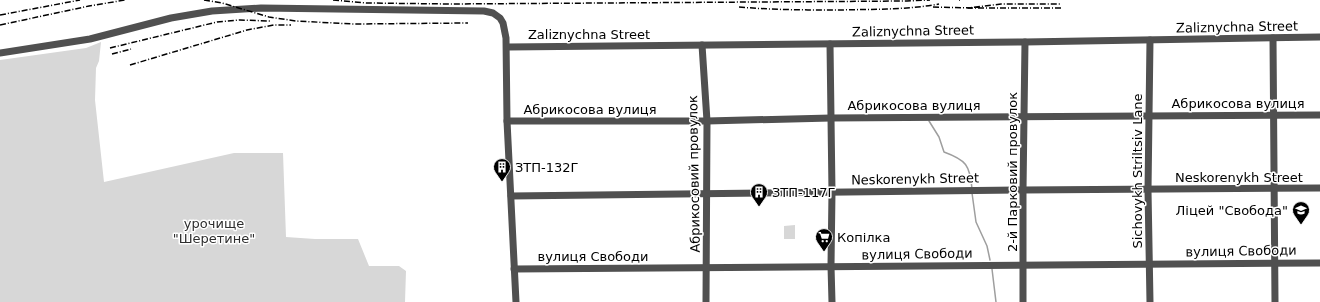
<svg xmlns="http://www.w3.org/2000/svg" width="1320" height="302" font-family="'DejaVu Sans',sans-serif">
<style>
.green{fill:#d7d7d7}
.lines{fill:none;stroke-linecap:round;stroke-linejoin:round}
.stream{stroke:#9e9e9e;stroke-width:1.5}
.minor{stroke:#505050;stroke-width:7}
.rail{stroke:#000;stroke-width:1.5;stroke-dasharray:6 2 1 2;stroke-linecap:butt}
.labels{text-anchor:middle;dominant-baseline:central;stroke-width:3;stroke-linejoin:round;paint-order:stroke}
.street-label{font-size:13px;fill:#000;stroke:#fff}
.poi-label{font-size:13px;fill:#000;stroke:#fff;text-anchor:start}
.park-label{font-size:13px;fill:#2e2e2e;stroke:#fff}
</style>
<rect width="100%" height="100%" fill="#fff"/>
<g class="green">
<polygon points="101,42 99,61 96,68 95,100 104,182 234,153 283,153 286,237 315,239 358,239 369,266 399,266 406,271 405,302 0,302 0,60 86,48"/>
<polygon points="795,225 795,239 784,239 784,226"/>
</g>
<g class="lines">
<g class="stream">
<path d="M929,121L939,137L944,152C966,160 970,165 972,189"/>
<polyline points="972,193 976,222 987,246 990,260"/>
<polyline points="992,269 996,302"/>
</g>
<g class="minor">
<polyline points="1273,38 1275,302"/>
<polyline points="830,44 832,192 831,266 832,302"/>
<polyline points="702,45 707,121 706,302"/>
<polyline points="507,47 1025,42 1320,37"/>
<polyline points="0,53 90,39 171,18 212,11 261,8 484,11 493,13 500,18 503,23 506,38 507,121 516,302"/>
<polyline points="507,121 707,121 831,118 1320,115"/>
<polyline points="511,196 1023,190 1320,188"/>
<polyline points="514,269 1320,263"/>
<polyline points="1023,302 1023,190 1025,42"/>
<polyline points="1150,302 1148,190 1150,40"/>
</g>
<g class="rail">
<polyline points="204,0 222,3 269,17 296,21 353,24 468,23"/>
<polyline points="333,0 367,3 451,4 907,1 930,0"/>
<polyline points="959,0 960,0"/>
<path d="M739,7C773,10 807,10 841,10C874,9 906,10 939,4"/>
<polyline points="933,7 973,8"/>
<polyline points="1061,8 968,8 1001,4 1061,4"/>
<polyline points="0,15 80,0"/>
<polyline points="0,25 89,6 125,0"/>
<polyline points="110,48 217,22 240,20 270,21"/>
<polyline points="112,54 131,49"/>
<polyline points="130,65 247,30 274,25 291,25"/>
</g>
</g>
<defs>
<g id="building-pin" transform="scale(0.9)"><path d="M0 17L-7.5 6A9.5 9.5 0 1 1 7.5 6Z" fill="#000" stroke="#fff"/><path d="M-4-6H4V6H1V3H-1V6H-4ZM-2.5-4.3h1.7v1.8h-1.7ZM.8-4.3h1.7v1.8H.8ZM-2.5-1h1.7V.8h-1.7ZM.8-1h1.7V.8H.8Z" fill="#fff"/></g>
<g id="school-pin" transform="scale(0.9)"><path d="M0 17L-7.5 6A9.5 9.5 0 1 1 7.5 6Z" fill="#000" stroke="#fff"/><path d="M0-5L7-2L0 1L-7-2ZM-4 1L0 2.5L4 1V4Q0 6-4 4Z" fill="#fff"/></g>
<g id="supermarket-pin" transform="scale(0.9)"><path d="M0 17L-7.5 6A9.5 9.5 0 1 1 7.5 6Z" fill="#000" stroke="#fff"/><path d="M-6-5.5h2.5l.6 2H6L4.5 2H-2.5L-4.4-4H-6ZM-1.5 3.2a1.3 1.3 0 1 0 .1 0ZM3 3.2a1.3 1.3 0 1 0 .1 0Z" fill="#fff"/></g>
</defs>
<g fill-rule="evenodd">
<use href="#building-pin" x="502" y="167"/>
<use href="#building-pin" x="759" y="192"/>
<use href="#school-pin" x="1301" y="210"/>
<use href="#supermarket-pin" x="824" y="237"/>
</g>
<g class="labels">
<g class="street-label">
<text transform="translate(1237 27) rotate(-1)">Zaliznychna Street</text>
<text transform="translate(913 31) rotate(-1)">Zaliznychna Street</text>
<text x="589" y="34">Zaliznychna Street</text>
<text x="1238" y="103">Абрикосова вулиця</text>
<text x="914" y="105">Абрикосова вулиця</text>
<text x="590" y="109">Абрикосова вулиця</text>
<text transform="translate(1137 171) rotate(-90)">Sichovykh Striltsiv Lane</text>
<text transform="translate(1012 172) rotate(-90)">2-й Парковий провулок</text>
<text transform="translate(694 174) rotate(-91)">Абрикосовий провулок</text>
<text x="1239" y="177">Neskorenykh Street</text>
<text transform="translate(915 179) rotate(-1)">Neskorenykh Street</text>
<text transform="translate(1241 251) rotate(-1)">вулиця Свободи</text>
<text transform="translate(917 254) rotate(-1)">вулиця Свободи</text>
<text x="593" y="256">вулиця Свободи</text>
</g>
<g class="poi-label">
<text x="515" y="167">ЗТП-132Г</text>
<text x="772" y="192">ЗТП-117Г</text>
<text x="1288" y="210" text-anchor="end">Ліцей "Свобода"</text>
<text x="837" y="237">Копілка</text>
</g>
<g class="park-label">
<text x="214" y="223">урочище<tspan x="214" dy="15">"Шеретине"</tspan></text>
</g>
</g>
</svg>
